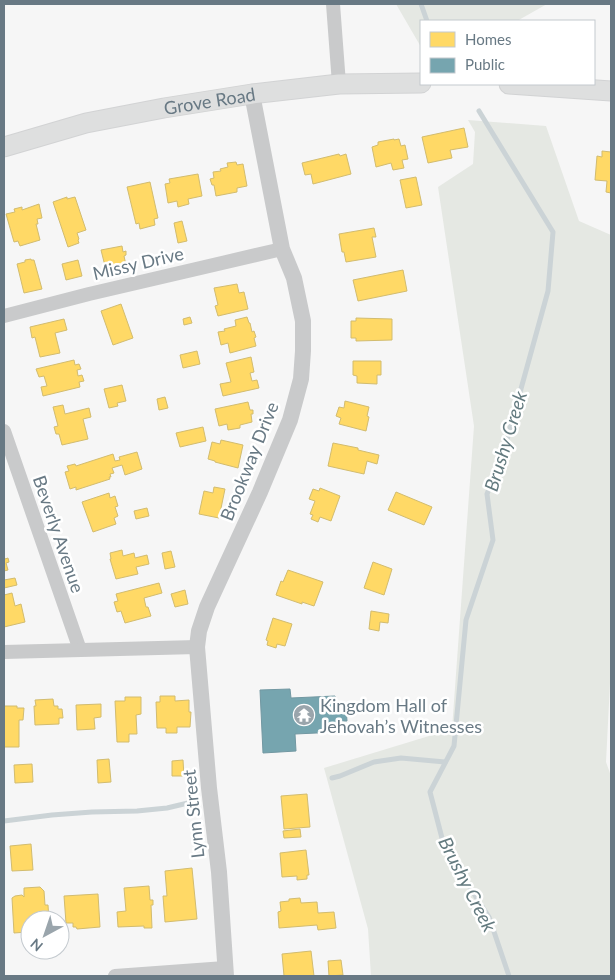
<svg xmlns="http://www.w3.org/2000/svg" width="615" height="980" font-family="Lato,sans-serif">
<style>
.green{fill:#e5e8e3}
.homes{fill:#ffd966;stroke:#d2bc6f}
.public{fill:#76a5af;stroke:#7298a2}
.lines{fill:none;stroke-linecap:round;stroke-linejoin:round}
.stream{stroke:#cbd3d6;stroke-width:5}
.secondary-casing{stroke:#d2d3d4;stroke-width:21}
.minor{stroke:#c9cacb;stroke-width:14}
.tertiary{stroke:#c9cacb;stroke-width:16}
.secondary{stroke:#dedfdf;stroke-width:19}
.labels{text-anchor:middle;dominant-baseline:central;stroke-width:5;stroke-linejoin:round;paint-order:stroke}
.street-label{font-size:18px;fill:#687984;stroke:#fff}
.poi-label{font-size:18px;fill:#687984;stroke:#fff;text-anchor:start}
.water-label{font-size:19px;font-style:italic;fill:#637a7f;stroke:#fff}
</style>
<rect width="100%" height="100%" fill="#f6f6f6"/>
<g class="green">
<polygon points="396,4 547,4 517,21 421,21 421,47"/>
<polygon points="468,120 546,126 579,221 611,235 611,664 606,762 611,776 611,976 371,976 368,929 324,768 452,729 474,426 438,187 473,164 475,132"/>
</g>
<g class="homes">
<polygon points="464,128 468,147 450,150 452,158 428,163 422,137"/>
<polygon points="394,139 394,140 399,139 401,146 405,145 408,159 402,160 404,168 393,170 391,163 376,167 372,147 378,145 378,142"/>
<polygon points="602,151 611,152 611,193 606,192 607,181 595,180 597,156 602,157"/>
<polygon points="339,154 340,156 346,154 351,174 313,184 311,174 305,175 302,163"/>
<polygon points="236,162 237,165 243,164 247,186 237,188 237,192 216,196 214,185 212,185 210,179 214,178 213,172 221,171 220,169 228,167 227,163"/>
<polygon points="198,174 202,196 188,199 189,204 178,207 177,201 168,203 165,184 170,183 169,179"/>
<polygon points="416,177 422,205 406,208 400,180"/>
<polygon points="150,182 158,218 154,219 155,225 140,229 139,223 136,224 127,187"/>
<polygon points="67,197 67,199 75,197 86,230 77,233 79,239 78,240 79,243 68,247 53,202"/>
<polygon points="39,204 42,218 37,219 38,224 36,224 40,240 20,246 18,241 14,242 6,214 15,212 14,209 22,207 22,210"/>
<polygon points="182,221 187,241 178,243 174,223"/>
<polygon points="374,228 376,237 372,237 376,257 346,262 344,252 342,252 339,234"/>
<polygon points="122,246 123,252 126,251 126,255 124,256 126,265 118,267 118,270 114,270 114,268 106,270 101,250"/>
<polygon points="31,259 31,260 34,260 42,289 24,293 17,264 25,262 25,260"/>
<polygon points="78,260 82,276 66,280 62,264"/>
<polygon points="403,270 407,291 358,301 353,280"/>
<polygon points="237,284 239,293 244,292 248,309 218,316 215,306 218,305 214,288"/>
<polygon points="121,304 133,338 113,345 101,311"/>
<polygon points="190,317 192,323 184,325 183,319"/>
<polygon points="247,317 249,323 250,323 252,332 254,331 256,337 254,338 256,346 230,353 228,343 221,345 218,332 225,331 224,329 236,326 235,320"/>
<polygon points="356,318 392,319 392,340 356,341 356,338 351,338 351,321 356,321"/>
<polygon points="64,319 67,330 55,333 60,353 40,357 35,337 32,338 30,327"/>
<polygon points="197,351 200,364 183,368 180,355"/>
<polygon points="251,357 254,372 250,373 252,381 257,380 259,388 223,396 220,384 231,382 226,363"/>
<polygon points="74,360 75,365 79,364 81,369 77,370 78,376 82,375 84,381 79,382 80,387 43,396 41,387 47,386 44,376 39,377 36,369"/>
<polygon points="353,361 381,361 381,375 377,375 377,384 357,383 357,376 353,375"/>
<polygon points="122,385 126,401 117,403 118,406 109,408 104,389"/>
<polygon points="165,397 168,408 159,410 157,399"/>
<polygon points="345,401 369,407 367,416 369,417 366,431 339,424 341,418 336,416 339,407 344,408"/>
<polygon points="248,402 250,410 253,410 253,414 251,414 252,422 240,425 240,428 228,430 227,424 219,426 215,409"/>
<polygon points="63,405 65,414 89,408 91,417 83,419 88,439 62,445 59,434 56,434 54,427 58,426 53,407"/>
<polygon points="203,427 206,441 180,447 176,433"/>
<polygon points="221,440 243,445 238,468 215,462 215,461 208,459 212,442 220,444"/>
<polygon points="333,443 358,448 358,450 379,455 377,464 367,461 364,474 328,466"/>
<polygon points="137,452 142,469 125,475 122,465 112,468 114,473 110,474 111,477 109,477 110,479 76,490 76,487 70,489 65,472 69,471 67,466 75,464 76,466 113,454 115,461 120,460 119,457"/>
<polygon points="214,487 225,489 219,518 199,514 204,491 213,493"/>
<polygon points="320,488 340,496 331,521 320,517 318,522 311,519 313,515 310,514 315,501 309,499 313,489 319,491"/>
<polygon points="396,492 432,507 424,525 388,510"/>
<polygon points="109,493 110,498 115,496 118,506 115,507 118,516 114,518 116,524 93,532 82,502"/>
<polygon points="147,508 149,516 136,519 134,511"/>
<polygon points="122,550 123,556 134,553 135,558 147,555 149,564 136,567 138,574 116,579 110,559 111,559 110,553"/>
<polygon points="171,551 175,567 165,569 162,553"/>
<polygon points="4,556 5,559 8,558 9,562 6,563 8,570 4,571"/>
<polygon points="373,562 392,569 384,595 364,588"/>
<polygon points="288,570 323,582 314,606 302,602 302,604 276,595 281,581 283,582"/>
<polygon points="15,578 17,585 4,588 4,580"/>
<polygon points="159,583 162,593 144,598 146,607 148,607 151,616 125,623 121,611 117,612 114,602 118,601 116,594"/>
<polygon points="185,590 188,604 175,607 171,594"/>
<polygon points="12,593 15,606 21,604 25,622 4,627 4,595"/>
<polygon points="371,611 389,614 388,623 380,622 379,631 369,629"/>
<polygon points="273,618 292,624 285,646 277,644 276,648 267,645 268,641 266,640"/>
<polygon points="160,696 175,696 175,701 189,700 189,712 191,712 190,727 177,727 177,733 166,733 166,728 157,728 156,702 160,702"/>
<polygon points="125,697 141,697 141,714 136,715 137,734 129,734 129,742 117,742 115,701 125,701"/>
<polygon points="53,699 54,706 58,706 58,709 62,709 63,718 59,718 59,724 35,725 34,706 36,706 35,700"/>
<polygon points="101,704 101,717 94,718 95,729 77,730 76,705"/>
<polygon points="4,706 17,706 17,708 24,708 23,720 19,720 19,747 4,747"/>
<polygon points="109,759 111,782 98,783 97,760"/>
<polygon points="183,760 184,776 172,776 172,761"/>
<polygon points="32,764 33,782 15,783 14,765"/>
<polygon points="307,794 310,827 284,829 281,796"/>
<polygon points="300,829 301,837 284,838 283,831"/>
<polygon points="31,844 33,870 12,871 10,846"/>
<polygon points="306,850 309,875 307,875 307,879 297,880 297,876 282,877 280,853"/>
<polygon points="192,868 197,919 165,922 163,896 167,896 165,871"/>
<polygon points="149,886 150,900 153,900 153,905 151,905 152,928 144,928 144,926 118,927 117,912 126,911 124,888"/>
<polygon points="40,887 44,891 45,905 48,905 49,920 30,920 30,934 27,932 14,933 12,898 15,896 22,895 24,897 24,888"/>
<polygon points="98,894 100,927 77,929 76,927 73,927 73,923 66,923 64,896"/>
<polygon points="300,898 301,903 317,902 318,913 334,912 336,928 318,930 317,925 279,928 278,912 281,911 280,902 289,901 289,899"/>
<polygon points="311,951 314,976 284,976 282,954"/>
<polygon points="341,960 343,975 329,976 328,961"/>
</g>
<polygon class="public" points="290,689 291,698 335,696 335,708 346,708 347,721 337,721 338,732 295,734 296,751 263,753 260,690"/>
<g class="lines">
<g class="stream">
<polyline points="421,4 427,21"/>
<polyline points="479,111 553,232 548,291 503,454 487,494 493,540 466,620 454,746 430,792 443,842 465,880 489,917 509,976"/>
<polyline points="332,778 340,776 374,762 401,758 445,762"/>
<polyline points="4,821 52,815 92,812 137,811 167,808 188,803"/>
</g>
<g class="secondary-casing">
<g id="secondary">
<polyline points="509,84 611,91"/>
<path id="s1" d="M4,147L86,123L164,108L252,94L339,84L421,83"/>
</g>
</g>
<g class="minor">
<polyline points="333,4 339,84"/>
<polyline points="4,316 89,294 282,249"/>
<polyline points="4,431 80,650"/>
<polyline points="4,652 197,647"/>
<polyline points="115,976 225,968"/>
</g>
<polyline class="tertiary" points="226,976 219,872 209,788 197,647 199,631 207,607 260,492 290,420 301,379 303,351 303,321 294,278 282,249 252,94"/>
<use href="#secondary" class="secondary"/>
</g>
<defs>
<g id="temple-disc" transform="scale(1.125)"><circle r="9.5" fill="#9aa5ac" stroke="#fff"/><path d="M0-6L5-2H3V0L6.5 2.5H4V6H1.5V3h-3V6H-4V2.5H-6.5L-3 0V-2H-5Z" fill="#fff"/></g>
</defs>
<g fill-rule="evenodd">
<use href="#temple-disc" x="304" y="715"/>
</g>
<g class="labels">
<g class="street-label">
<text stroke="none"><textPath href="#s1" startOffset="211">Grove Road</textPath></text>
<text transform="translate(138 263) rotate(-13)">Missy Drive</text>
<text transform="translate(249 461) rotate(-68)">Brookway Drive</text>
<text transform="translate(59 534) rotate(71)">Beverly Avenue</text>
<text transform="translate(193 814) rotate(-96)">Lynn Street</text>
</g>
<g class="poi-label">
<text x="320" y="705">Kingdom Hall of<tspan x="320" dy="21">Jehovah’s Witnesses</tspan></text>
</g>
<g class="water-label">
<text transform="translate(505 441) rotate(-73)">Brushy Creek</text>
<text transform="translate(468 884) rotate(63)">Brushy Creek</text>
</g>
</g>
<rect width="615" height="980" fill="none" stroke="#687984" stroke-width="10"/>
<rect x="420" y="20" width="175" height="65" fill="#ffffff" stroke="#c3c9ce"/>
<rect x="430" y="32" width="25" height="15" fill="#ffd966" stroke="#c3c9ce"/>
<text x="465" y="45" font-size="15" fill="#687984">Homes</text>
<rect x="430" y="58" width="25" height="15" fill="#76a5af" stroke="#c3c9ce"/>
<text x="465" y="70" font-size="15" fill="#687984">Public</text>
<g transform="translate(45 935) rotate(220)"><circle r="24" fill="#ffffff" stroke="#c3c9ce"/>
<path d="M0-4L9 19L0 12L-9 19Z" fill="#9aa5ac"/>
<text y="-8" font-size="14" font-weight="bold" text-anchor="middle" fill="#687984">N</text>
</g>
</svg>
